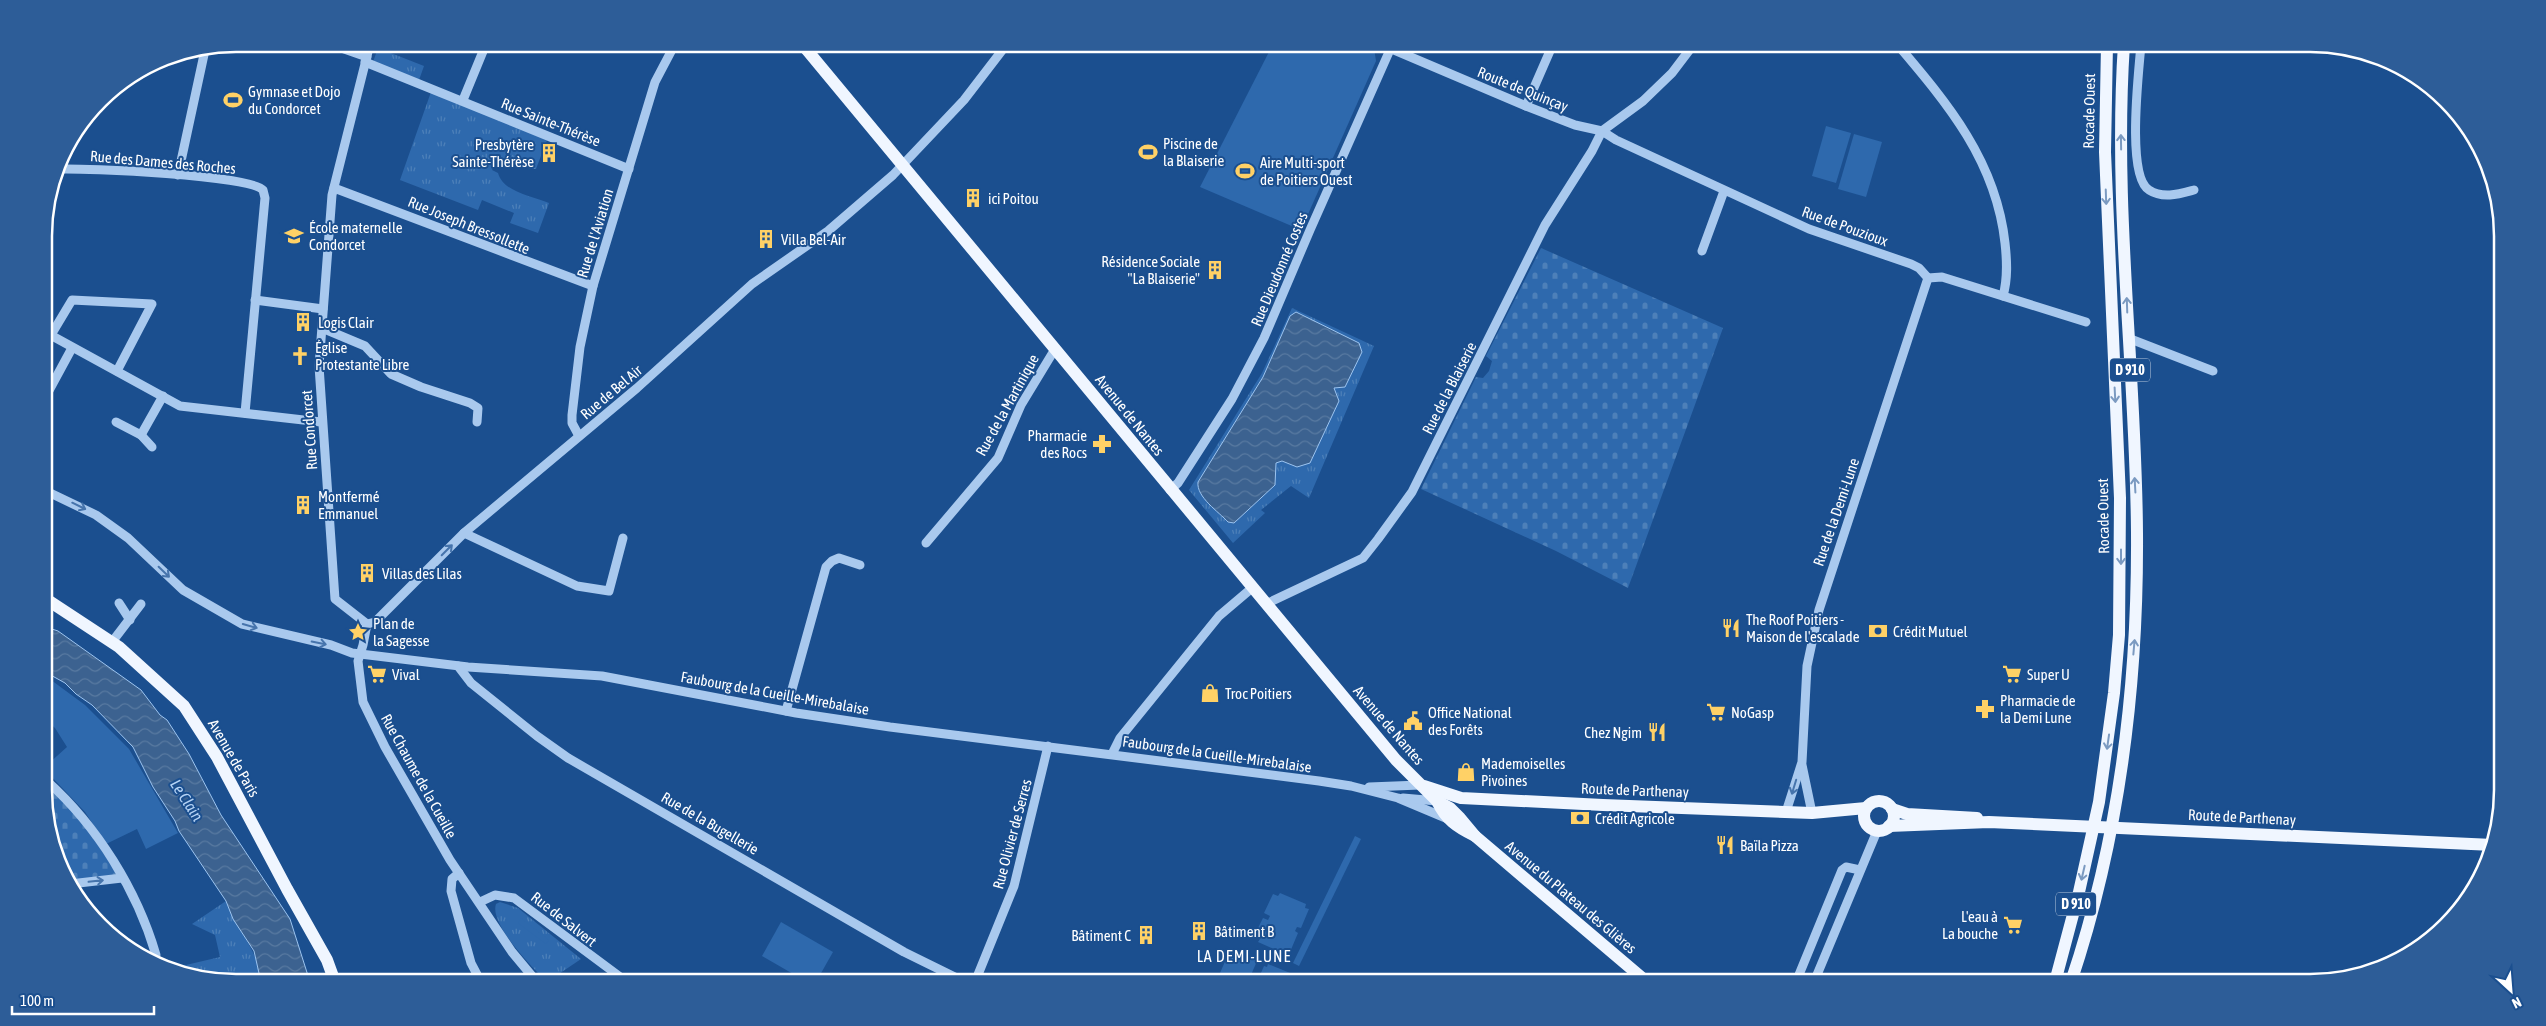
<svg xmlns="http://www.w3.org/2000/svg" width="2546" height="1026" font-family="'Asap Condensed',sans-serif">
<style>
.grass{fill:url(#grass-tufts)}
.cemetery{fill:url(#cemetery-stones)}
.green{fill:#2e69ad}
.water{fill:url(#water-waves);stroke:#9cc4f0}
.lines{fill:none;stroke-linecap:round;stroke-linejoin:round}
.minor{stroke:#a9c9ee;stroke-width:9}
.major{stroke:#f0f6ff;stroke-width:12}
.oneway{stroke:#7b9ac1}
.oneway2{stroke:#4674ac}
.labels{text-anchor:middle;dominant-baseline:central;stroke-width:4;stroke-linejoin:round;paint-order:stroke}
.shield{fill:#1b4f8f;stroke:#bbcadd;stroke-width:1}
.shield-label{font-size:14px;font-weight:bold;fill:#fff}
.street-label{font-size:15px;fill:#fff;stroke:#1b4f8f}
.poi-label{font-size:15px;fill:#fff;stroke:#1b4f8f;text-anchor:start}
.water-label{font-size:16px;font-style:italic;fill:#b5d3f5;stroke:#1b4f8f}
.neighbourhood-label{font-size:16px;letter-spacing:1px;fill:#fff;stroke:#1b4f8f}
.rim{fill:none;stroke:#fff;stroke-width:2.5}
</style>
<defs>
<pattern id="grass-tufts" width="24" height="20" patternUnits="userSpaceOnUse" patternTransform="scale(1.25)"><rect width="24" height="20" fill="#2e69ad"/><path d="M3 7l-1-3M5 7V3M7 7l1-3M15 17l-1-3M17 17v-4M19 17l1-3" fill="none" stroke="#4d80b9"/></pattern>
<pattern id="cemetery-stones" width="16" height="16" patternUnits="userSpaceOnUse" patternTransform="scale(1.25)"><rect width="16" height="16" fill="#2e69ad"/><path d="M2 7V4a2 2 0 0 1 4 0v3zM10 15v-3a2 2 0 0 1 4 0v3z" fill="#4d80b9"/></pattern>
<pattern id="water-waves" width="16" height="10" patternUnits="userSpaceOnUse" patternTransform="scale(1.25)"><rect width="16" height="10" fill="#3c6290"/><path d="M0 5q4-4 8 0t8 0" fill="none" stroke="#597aa1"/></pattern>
</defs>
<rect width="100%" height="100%" fill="#1b4f8f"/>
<g class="grass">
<polygon points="378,48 424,66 419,80 373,62"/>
<path d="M431,92L547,140L536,169C523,170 519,156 501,166L495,164L492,170L498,173C503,192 532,196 549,203L538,233L510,223L514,213L482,200L478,210L400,180Z"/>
<polygon points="1292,308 1374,346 1309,498 1291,486 1261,510 1265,513 1233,543 1189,490 1262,373"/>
<path d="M226,901C236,929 260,952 261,982H237L169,969L220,957L215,935L192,924Z"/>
<path d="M500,902L518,908L581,959L547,982C533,968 489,924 496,904Z"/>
</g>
<g class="cemetery">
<polygon points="1541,248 1723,328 1628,588 1556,551 1421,489 1476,377 1483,378 1489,371 1492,361 1486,356"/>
<polygon points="47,785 85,825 116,873 115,877 68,881 64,874 47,827"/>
</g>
<g class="green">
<polygon points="1273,44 1364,44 1374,48 1376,61 1301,230 1200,187"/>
<polygon points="1826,126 1851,133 1836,183 1812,176"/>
<polygon points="1854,134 1882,142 1866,197 1838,189"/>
<polygon points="47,677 85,705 129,749 178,833 146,849 137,829 106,844 85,812 47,772 47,765 67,747 55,728 47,721"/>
<polygon points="1355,836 1361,839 1299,966 1293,963"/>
<polygon points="1280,893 1306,904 1305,908 1309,909 1301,928 1297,927 1295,931 1298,933 1290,952 1287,950 1285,954 1258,942 1260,939 1254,936 1263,918 1268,920 1270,916 1264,913 1273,894 1278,896"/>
<polygon points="521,918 549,940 546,944 518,923"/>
<polygon points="781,922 833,952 816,982 807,982 762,956"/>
<polygon points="1231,948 1257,961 1248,982 1216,982"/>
<polygon points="1268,964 1295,975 1293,979 1297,982 1257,982 1264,966 1267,967"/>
</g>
<g class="water">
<path d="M1296,312L1359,343L1362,352L1345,387L1334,388L1339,401L1310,463L1297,467L1282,461L1276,463L1275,485L1234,523L1228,522C1219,512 1196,497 1198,482L1263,377L1290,316Z"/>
<polygon points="46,627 58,631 141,690 160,715 167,720 189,754 221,815 290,919 310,982 261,982 254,951 233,919 226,901 179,831 175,821 153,787 133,747 92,705 76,694 65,683 47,673"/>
</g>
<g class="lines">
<g class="minor">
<polyline points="330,44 367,57"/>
<polyline points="1380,44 1526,106 1575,125 1602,131 1616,140 1809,229 1911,264 1919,268 1928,278 1942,277 2086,322"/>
<path d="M1897,44C1948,104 1996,161 2005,243C2007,261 2008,278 2003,296"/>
<path d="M2141,44C2139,71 2126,176 2149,190C2163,199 2179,194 2194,190"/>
<polyline points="365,62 629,169"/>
<polyline points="463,100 486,44"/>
<polyline points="1526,106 1553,44"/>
<path d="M59,169C85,168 251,175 263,190L265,198L245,413"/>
<polyline points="178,175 205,50"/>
<polyline points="334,188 593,286"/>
<polyline points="1702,251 1724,191"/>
<polyline points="255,300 323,309"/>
<polyline points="322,328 365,346 391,374 421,387 470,403 478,408 477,422"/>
<polyline points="45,332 180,406 321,422"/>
<polyline points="51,335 72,300 152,304 117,371"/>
<polyline points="2128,338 2213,371"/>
<polyline points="46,396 72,348"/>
<polyline points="116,422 141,435 152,447"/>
<polyline points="141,435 163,396"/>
<polyline points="579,436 572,423 572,415 580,347 593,286 655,82 675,44"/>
<polyline points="1170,490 1178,483 1232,399 1264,338 1310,230 1389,52 1387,44"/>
<polyline points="46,491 96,515 128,538 183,590 242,624 331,645 352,653 468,667 602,676 796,713 890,727 1319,781 1351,786 1398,798 1448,819"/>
<polyline points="464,533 577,586 609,591 623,538"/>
<polyline points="926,543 998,458 1021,405 1055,349"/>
<polyline points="119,603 130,620"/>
<polyline points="1266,604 1363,558 1378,539 1412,492 1545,225 1592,151 1602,131 1643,101 1672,73 1694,44"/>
<polyline points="367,624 335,599 319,366 332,195 370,44"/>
<polyline points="112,642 141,604"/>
<polyline points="458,666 471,683 537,736 568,758 904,952 965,982"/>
<polyline points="786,711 826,567 832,561 839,558 860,565"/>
<polyline points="1112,754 1120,738 1219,616 1252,588"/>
<polyline points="1802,765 1812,813"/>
<path d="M47,781C97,826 137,890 156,955"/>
<polyline points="1369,787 1420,785"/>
<polyline points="1403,798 1437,801"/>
<polyline points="1786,812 1802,762 1807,666 1819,610 1928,278"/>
<polyline points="459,873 452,879 451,891 471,963 481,982"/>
<polyline points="70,884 122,878"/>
<polyline points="480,902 495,895 514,898 627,982"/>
<polyline points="537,982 512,952 450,860 385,747 363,702 358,661 363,645 367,624 375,622 464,533 637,388 752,284 828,231 893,175 964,100 1007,44"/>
<polyline points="975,982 1014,886 1048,746"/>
<polyline points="1796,982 1842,870 1846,867 1860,870"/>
<polyline points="1814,982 1877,831"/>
</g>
<g class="major">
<polyline points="802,44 1396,760 1437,801 1450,808 1460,818 1475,836"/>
<polyline points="46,599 119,647 184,706 217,757 287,889 327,960 335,982"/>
<polyline points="1424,786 1461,798 1603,805 1812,813 1866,808"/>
<circle cx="1879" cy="816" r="15"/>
<path d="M1437,801C1446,820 1457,827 1475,836L1647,982"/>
<polyline points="1892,809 1907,814 1977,818"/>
<polyline points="1889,826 1989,822 2493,845"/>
<polyline points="2055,982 2079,892 2099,802 2114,693 2119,635 2120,498 2105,152 2107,44"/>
<path d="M2071,982C2119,839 2138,683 2137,533C2136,370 2113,207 2124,44"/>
</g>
</g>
<defs><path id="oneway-shaft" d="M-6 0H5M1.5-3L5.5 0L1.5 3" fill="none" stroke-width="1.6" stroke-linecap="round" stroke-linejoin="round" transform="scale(1.25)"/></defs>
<g class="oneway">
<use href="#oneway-shaft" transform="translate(2121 142) rotate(-91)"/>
<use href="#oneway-shaft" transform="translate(2106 197) rotate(88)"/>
<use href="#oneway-shaft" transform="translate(2127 305) rotate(-92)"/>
<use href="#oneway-shaft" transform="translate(2115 395) rotate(87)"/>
<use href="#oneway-shaft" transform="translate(2135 485) rotate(-93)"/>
<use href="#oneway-shaft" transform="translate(2121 557) rotate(90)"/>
<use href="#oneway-shaft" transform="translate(2134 647) rotate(-85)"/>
<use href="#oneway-shaft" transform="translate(2108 742) rotate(98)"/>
<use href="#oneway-shaft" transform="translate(2083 873) rotate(103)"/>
</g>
<g class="oneway2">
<use href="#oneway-shaft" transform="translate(79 506) rotate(26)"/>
<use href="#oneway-shaft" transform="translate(447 550) rotate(-45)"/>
<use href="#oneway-shaft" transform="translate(164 572) rotate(44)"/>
<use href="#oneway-shaft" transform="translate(250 626) rotate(16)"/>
<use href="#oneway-shaft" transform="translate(319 643) rotate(11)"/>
<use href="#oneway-shaft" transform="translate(1794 787) rotate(107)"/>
<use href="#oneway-shaft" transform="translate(96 881) rotate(-6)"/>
</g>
<defs>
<g id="stadium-bare" transform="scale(1.5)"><path d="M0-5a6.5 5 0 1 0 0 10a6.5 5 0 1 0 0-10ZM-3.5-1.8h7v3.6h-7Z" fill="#ffd166" stroke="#1b4f8f" stroke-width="2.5" paint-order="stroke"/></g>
<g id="building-bare" transform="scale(1.5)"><path d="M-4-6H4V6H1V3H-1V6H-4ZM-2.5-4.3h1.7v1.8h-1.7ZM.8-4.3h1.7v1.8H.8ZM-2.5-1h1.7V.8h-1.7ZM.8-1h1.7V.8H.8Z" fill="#ffd166" stroke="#1b4f8f" stroke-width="2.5" paint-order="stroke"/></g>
<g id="school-bare" transform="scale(1.5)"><path d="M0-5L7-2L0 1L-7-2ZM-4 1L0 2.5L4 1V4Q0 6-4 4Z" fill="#ffd166" stroke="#1b4f8f" stroke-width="2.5" paint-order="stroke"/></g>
<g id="church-bare" transform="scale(1.5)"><path d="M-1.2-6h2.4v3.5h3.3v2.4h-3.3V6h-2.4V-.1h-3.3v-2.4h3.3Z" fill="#ffd166" stroke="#1b4f8f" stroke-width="2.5" paint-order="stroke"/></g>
<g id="pharmacy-bare" transform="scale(1.5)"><path d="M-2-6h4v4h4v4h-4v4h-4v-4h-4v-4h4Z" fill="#ffd166" stroke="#1b4f8f" stroke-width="2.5" paint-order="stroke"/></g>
<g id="restaurant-bare" transform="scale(1.5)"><path d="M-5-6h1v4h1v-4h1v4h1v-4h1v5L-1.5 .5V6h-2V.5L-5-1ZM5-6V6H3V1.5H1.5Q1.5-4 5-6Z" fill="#ffd166" stroke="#1b4f8f" stroke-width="2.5" paint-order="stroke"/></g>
<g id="bank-bare" transform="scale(1.5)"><path d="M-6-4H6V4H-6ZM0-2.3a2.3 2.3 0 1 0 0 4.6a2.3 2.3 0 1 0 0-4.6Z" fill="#ffd166" stroke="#1b4f8f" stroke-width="2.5" paint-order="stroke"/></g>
<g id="sight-bare" transform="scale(1.5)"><path d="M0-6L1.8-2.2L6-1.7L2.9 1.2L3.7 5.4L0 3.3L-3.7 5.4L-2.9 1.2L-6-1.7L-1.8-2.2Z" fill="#ffd166" stroke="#1b4f8f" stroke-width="2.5" paint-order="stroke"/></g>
<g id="supermarket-bare" transform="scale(1.5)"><path d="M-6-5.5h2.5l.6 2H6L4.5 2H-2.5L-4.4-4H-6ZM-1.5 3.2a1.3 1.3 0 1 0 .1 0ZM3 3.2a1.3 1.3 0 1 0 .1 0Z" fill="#ffd166" stroke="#1b4f8f" stroke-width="2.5" paint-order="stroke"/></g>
<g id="shop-bare" transform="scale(1.5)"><path d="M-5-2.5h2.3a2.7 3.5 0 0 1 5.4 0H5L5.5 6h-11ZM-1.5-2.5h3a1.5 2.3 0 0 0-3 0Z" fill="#ffd166" stroke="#1b4f8f" stroke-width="2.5" paint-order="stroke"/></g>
<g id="civic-bare" transform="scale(1.5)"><path d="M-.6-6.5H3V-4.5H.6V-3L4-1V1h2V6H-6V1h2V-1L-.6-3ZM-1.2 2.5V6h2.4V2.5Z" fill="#ffd166" stroke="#1b4f8f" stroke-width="2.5" paint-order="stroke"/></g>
</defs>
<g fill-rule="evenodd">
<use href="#stadium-bare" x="233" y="100"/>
<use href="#stadium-bare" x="1148" y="152"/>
<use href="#building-bare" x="549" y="153"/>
<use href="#stadium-bare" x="1245" y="171"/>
<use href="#building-bare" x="973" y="198"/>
<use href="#school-bare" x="294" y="236"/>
<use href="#building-bare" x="766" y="239"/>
<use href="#building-bare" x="1215" y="270"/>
<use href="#building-bare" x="303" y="322"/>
<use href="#church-bare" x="300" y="356"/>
<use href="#pharmacy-bare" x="1102" y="444"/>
<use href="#building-bare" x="303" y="505"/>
<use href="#building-bare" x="367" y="573"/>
<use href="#restaurant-bare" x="1731" y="628"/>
<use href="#bank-bare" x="1878" y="631"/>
<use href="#sight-bare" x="358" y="632"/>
<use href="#supermarket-bare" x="377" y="674"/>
<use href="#supermarket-bare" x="2012" y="674"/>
<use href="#shop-bare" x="1210" y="693"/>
<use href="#pharmacy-bare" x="1985" y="709"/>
<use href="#supermarket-bare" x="1716" y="712"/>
<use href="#civic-bare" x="1413" y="721"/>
<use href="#restaurant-bare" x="1657" y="732"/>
<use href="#shop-bare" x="1466" y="772"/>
<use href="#bank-bare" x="1580" y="818"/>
<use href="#restaurant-bare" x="1725" y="845"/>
<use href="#supermarket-bare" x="2013" y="925"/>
<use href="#building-bare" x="1199" y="931"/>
<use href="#building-bare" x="1146" y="935"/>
</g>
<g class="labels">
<g class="shield">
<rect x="2110" y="358.5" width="40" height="23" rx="4"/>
<rect x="2056" y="892.5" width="40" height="23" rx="4"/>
</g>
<g class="shield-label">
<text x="2130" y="370">D 910</text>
<text x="2076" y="904">D 910</text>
</g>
<g class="street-label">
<text transform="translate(1523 89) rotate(22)">Route de Quinçay</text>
<text transform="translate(2089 111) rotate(-89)">Rocade Ouest</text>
<text transform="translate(551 122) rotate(22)">Rue Sainte-Thérèse</text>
<text transform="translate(163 162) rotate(5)">Rue des Dames des Roches</text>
<text transform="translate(469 225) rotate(22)">Rue Joseph Bressollette</text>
<text transform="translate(1845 226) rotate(20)">Rue de Pouzioux</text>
<text transform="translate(595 233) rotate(-73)">Rue de l'Aviation</text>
<text transform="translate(1279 269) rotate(-67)">Rue Dieudonné Costes</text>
<text transform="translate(1449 388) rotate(-63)">Rue de la Blaiserie</text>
<text transform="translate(611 392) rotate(-40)">Rue de Bel Air</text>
<text transform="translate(1007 405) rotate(-61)">Rue de la Martinique</text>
<text transform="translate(1130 415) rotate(51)">Avenue de Nantes</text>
<text transform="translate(309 430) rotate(-94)">Rue Condorcet</text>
<text transform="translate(1836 512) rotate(-71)">Rue de la Demi-Lune</text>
<text transform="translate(2103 516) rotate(-91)">Rocade Ouest</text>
<text transform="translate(775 693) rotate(10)">Faubourg de la Cueille-Mirebalaise</text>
<text transform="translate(1389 725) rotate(49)">Avenue de Nantes</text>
<text transform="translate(1217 754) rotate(8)">Faubourg de la Cueille-Mirebalaise</text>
<text transform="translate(234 758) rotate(60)">Avenue de Paris</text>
<text transform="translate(419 776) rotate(61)">Rue Chaume de la Cueille</text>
<text transform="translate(1635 790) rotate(2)">Route de Parthenay</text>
<text transform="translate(2242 817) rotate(3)">Route de Parthenay</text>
<text transform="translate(710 823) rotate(30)">Rue de la Bugellerie</text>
<text transform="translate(1012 834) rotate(-75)">Rue Olivier de Serres</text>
<text transform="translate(1571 897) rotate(40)">Avenue du Plateau des Glières</text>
<text transform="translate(564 919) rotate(38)">Rue de Salvert</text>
</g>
<g class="poi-label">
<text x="248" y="91">Gymnase et Dojo<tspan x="248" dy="17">du Condorcet</tspan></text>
<text x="1163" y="143">Piscine de<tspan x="1163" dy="17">la Blaiserie</tspan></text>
<text x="534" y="144" text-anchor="end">Presbytère<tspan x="534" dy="17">Sainte-Thérèse</tspan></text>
<text x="1260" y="162">Aire Multi-sport<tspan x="1260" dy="17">de Poitiers Ouest</tspan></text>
<text x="988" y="198">ici Poitou</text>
<text x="309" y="227">École maternelle<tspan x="309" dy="17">Condorcet</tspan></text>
<text x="781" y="239">Villa Bel-Air</text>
<text x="1200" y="261" text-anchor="end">Résidence Sociale<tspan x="1200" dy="17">"La Blaiserie"</tspan></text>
<text x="318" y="322">Logis Clair</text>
<text x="315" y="347">Église<tspan x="315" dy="17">Protestante Libre</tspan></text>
<text x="1087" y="435" text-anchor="end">Pharmacie<tspan x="1087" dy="17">des Rocs</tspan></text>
<text x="318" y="496">Montfermé<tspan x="318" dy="17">Emmanuel</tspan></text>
<text x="382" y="573">Villas des Lilas</text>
<text x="1746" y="619">The Roof Poitiers -<tspan x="1746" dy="17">Maison de l'escalade</tspan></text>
<text x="373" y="623">Plan de<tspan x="373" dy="17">la Sagesse</tspan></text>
<text x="1893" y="631">Crédit Mutuel</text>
<text x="392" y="674">Vival</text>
<text x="2027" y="674">Super U</text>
<text x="1225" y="693">Troc Poitiers</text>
<text x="2000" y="700">Pharmacie de<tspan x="2000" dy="17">la Demi Lune</tspan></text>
<text x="1428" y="712">Office National<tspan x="1428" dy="17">des Forêts</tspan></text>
<text x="1731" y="712">NoGasp</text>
<text x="1642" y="732" text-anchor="end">Chez Ngim</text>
<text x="1481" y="763">Mademoiselles<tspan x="1481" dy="17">Pivoines</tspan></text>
<text x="1595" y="818">Crédit Agricole</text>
<text x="1740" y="845">Baïla Pizza</text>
<text x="1998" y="916" text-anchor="end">L'eau à<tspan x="1998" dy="17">La bouche</tspan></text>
<text x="1214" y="931">Bâtiment B</text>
<text x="1131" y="935" text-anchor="end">Bâtiment C</text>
</g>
<g class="water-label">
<text transform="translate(187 800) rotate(57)">Le Clain</text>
</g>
<g class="neighbourhood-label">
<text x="1244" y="956">LA DEMI-LUNE</text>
</g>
</g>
<path d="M0 0H2546V1026H0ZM236 52H2310A184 184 0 0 1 2494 236V790A184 184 0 0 1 2310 974H236A184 184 0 0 1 52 790V236A184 184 0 0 1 236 52Z" fill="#2d5d98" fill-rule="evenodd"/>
<path class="rim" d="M236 52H2310A184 184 0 0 1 2494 236V790A184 184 0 0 1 2310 974H236A184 184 0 0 1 52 790V236A184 184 0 0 1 236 52Z"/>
<g transform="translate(2511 991) rotate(154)" stroke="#1b4f8f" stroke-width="4" paint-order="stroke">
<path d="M0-4L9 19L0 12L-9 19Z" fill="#ffffff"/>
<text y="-8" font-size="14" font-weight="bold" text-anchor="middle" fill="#ffffff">N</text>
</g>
<path d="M12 1006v8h142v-8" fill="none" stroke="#ffffff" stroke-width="2.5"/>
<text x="20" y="1006" font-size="15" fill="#ffffff" stroke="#1b4f8f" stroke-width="4" paint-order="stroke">100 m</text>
</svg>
